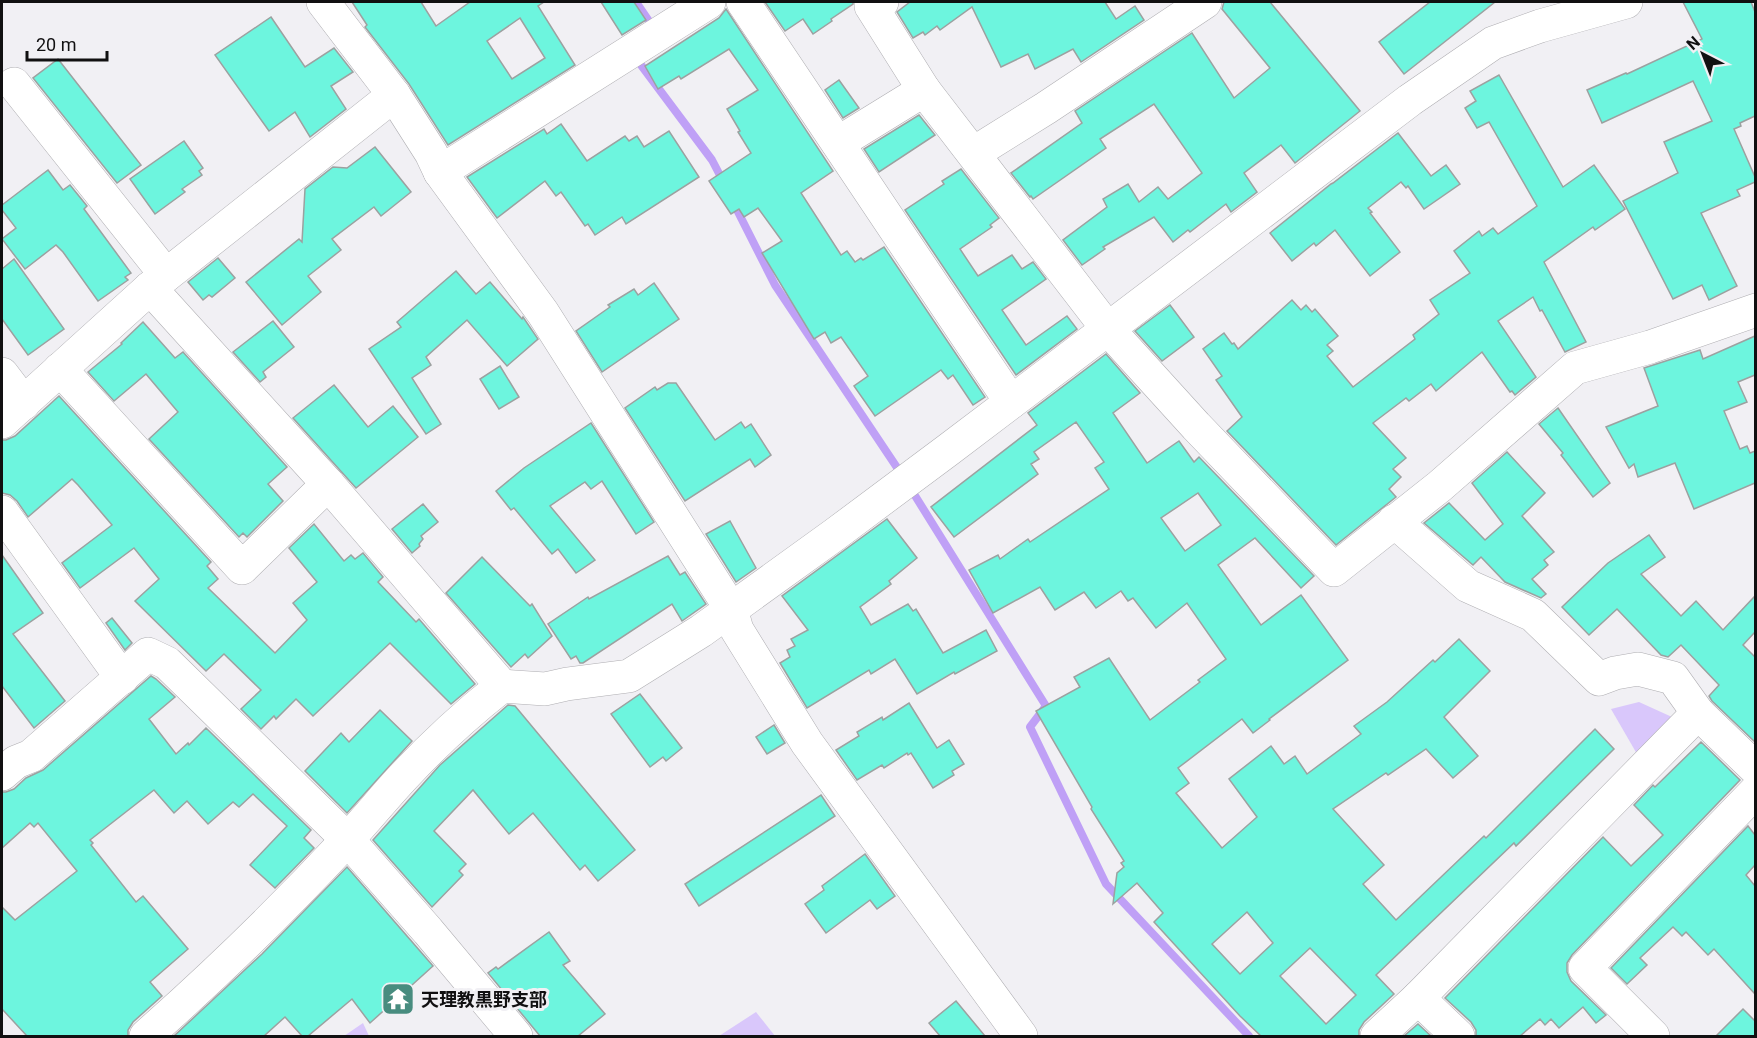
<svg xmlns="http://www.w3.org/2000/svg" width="1757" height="1038" font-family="Roboto,'Noto Sans JP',sans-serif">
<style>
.green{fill:#d9c7fb}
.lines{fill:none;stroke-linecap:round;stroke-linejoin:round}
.stream{stroke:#bfa0f6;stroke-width:8}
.building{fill:#6df5de;stroke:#9ca1a0;stroke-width:1.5;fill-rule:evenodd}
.minor-casing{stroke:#afaeb2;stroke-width:34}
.minor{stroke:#fff;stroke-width:33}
.labels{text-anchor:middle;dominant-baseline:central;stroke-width:6;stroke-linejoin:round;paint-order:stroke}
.poi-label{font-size:18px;font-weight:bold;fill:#111011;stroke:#f1f0f4;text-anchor:start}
</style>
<rect width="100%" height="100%" fill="#f1f0f4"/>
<g class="green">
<polygon points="1639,702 1672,717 1637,754 1611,709"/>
<polygon points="756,1012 775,1036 719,1036"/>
<polygon points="363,1023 369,1036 344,1036"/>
</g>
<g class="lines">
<g class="stream">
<polyline points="636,2 651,24"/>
<polyline points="635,57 712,160 724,183"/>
<polyline points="732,200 775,285 902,475"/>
<polyline points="909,486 1046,706 1030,727 1106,884 1249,1036"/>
</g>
</g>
<g class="building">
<path d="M352,2H421L436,26L470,2H544L538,6L575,65L448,145L409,84L365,27L367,25ZM520,18L545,58L512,79L487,41Z"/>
<polygon points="601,2 634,2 646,20 622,35"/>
<polygon points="765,2 853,2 853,4 831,19 832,21 813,34 803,19 785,31"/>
<polygon points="910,2 1105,2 1116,19 1135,6 1144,20 1081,62 1073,49 1035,69 1028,54 1001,67 972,7 940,30 937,26 925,35 923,32 913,38 897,12"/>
<polygon points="1224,2 1270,2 1360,111 1295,163 1281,145 1244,173 1257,192 1231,212 1226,204 1190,232 1188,230 1173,242 1154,217 1103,247 1105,249 1082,265 1063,240 1107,207 1103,199 1128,184 1139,202 1158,187 1168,199 1202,173 1154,104 1100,139 1106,148 1033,199 1031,196 1030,197 1011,173 1082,123 1075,111 1192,33 1234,98 1270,68 1222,9"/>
<polygon points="1430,2 1495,2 1404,74 1379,42"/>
<polygon points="1683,2 1751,2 1755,12 1755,116 1740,123 1741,126 1734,129 1755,177 1755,182 1737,190 1740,196 1701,213 1737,286 1709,300 1702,285 1673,299 1623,201 1678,173 1664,142 1712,121 1693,81 1602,123 1587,90 1626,73 1627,74 1702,39"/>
<polygon points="726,9 833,171 801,193 841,255 847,251 855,262 861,258 863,260 884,247 985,397 973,405 953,375 948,379 941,370 875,416 854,386 868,376 841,337 831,343 825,332 814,339 762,253 782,241 758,208 744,217 739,209 731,214 709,181 751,153 738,132 740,131 727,109 758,90 729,49 681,79 679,76 658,89 645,66 719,18"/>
<polygon points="271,17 305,67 334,48 353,72 331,86 346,109 310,137 295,112 269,131 215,55"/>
<polygon points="58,59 141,165 117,183 33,78"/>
<polygon points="1499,75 1563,187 1594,165 1625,209 1595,230 1593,227 1544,262 1586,342 1565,352 1542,310 1540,311 1533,297 1498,321 1536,377 1515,395 1512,391 1510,392 1482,352 1436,391 1431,384 1409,401 1406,398 1373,423 1406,458 1393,469 1401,477 1389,489 1396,497 1336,545 1227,431 1242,417 1216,380 1222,376 1203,349 1224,333 1232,344 1234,343 1238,349 1292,300 1301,310 1306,305 1312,312 1315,309 1338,336 1327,345 1333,351 1327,356 1353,387 1415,339 1413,335 1439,314 1430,300 1470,273 1454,251 1479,231 1482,236 1493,228 1498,234 1537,206 1489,122 1477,128 1465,108 1476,101 1470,91"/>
<polygon points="839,80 859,108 843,118 825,90"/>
<polygon points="919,115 935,135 879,172 864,149"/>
<polygon points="561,124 587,161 625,136 629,141 637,136 644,147 669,131 699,177 626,224 622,217 595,235 588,224 585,226 561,192 556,196 545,181 497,218 467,177 544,129 547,134"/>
<polygon points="1398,133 1431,176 1446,165 1460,184 1424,209 1408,186 1406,188 1401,182 1368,208 1372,212 1370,213 1400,252 1370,276 1335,230 1316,246 1314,243 1292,261 1270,233 1331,184 1333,183"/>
<polygon points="184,141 203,168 199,171 202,175 182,189 185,192 155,214 130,179"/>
<polygon points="375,147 411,192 381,216 374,207 332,239 341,250 308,276 321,292 282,325 246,282 299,239 302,242 305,189 333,167 347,168"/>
<polygon points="961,169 999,218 990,225 992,227 960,249 978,276 1012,255 1022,269 1033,262 1046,279 1002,310 1026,345 1067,316 1077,329 1016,375 905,210 944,184 942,181"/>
<polygon points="48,170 63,190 70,185 87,206 84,209 131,273 125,277 128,280 98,301 63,252 56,245 25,269 2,239 16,228 2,210 2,205"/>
<polygon points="218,258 235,278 212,297 209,295 203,300 188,282"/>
<polygon points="14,259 64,329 28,355 2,319 2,269"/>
<polygon points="456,271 476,294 490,282 522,319 523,317 538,339 507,366 467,320 426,357 431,365 412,378 441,424 426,434 369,349 401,327 397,322"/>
<polygon points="654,283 679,319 602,372 576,331 610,307 608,305 634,289 638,295"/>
<polygon points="1170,305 1194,337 1162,361 1135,331"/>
<polygon points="273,321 294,347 263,372 266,377 260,382 233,352"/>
<polygon points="143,322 175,358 183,352 287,467 268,484 283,501 247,537 243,533 239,537 149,439 178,412 146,374 114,401 88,372 122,344 121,343"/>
<polygon points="1755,336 1755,375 1738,382 1747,402 1724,411 1740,449 1747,446 1750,453 1755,451 1755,483 1694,509 1675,463 1638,477 1634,464 1629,468 1606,427 1658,406 1644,368 1700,350 1703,359"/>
<path d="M1106,354L1140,393L1113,413L1147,463L1179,441L1194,462L1199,457L1314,576L1301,588L1255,538L1218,565L1261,625L1301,595L1348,660L1269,719L1270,720L1253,733L1242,719L1178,768L1189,783L1176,793L1222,848L1257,817L1229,779L1271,746L1284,764L1295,756L1307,774L1361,734L1354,726L1387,702L1433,660L1435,662L1459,639L1490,671L1444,717L1478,756L1453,778L1426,749L1388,775L1386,773L1333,809L1384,865L1363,884L1396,920L1484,836L1486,838L1595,729L1614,749L1516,846L1514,843L1376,975L1394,994L1364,1022L1359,1030V1036H1261L1240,1016L1154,922L1163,913L1137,883L1113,904L1117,873L1124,867L1121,863L1124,861L1091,809L1092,807L1036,711L1080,687L1074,677L1109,658L1150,720L1200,682L1198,680L1226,659L1187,603L1156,628L1133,598L1128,601L1121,591L1096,608L1084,592L1055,610L1040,587L993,613L969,570L998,555L1000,559L1028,539L1030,542L1109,489L1095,468L1104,462L1076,422L1034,452L1039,459L1031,464L1038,474L954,537L931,507L1037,425L1028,413ZM1198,493L1221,525L1185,551L1161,518ZM1247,912L1273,943L1240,974L1212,944ZM1310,948L1356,995L1326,1024L1280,976Z"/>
<polygon points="500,366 519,397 499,409 480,379"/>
<polygon points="668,383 676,383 715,440 741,422 745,428 751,424 771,455 755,467 750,459 685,501 625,408 655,387 657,390"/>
<polygon points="334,385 368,427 393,406 418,437 356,488 293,418"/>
<polygon points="59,396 211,562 207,566 218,579 208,588 275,653 307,620 293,603 317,582 289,548 314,524 344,561 351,555 355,559 363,553 383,577 378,582 416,622 419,619 475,684 451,704 390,643 313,716 296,699 276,719 274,716 261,729 241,709 261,690 224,654 206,671 135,601 159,579 134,548 80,588 62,563 112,525 78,485 72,479 28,517 17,501 10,495 2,493 2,440 6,440 15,436"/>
<polygon points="1558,408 1610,483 1593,497 1561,455 1563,453 1539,424"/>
<polygon points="591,423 654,522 636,534 602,481 591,489 585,482 550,506 595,560 576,573 558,549 552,554 514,508 511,510 496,491 524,468"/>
<polygon points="1507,452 1545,493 1522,516 1554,552 1544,560 1548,565 1532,579 1546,594 1541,598 1505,582 1481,557 1473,565 1424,523 1449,503 1485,540 1503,524 1472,483"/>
<polygon points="423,504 438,522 421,536 423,539 419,544 420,546 412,553 392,529"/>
<polygon points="887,519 917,558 889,581 891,584 860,607 871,625 908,604 913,611 916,609 943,653 986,630 997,651 955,674 954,672 917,694 895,659 871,674 869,670 807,708 780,663 790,657 787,650 795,646 791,639 808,630 782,596"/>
<polygon points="730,521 756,568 736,582 706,534"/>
<polygon points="1649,535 1665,557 1641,574 1681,616 1696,601 1723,630 1755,596 1755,632 1743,645 1755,657 1755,742 1712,701 1709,696 1719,685 1681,645 1668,657 1661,655 1617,609 1589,635 1562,607 1608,563"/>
<polygon points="2,555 43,613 13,634 65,701 34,728 2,686"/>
<polygon points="668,556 680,575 685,572 706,604 682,621 672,604 583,663 580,663 576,656 571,659 548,624 588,597 589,599"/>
<polygon points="482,557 530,606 532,604 552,636 528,658 525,654 511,667 446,593"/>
<polygon points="112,618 132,643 125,650 106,623"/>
<polygon points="151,676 156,679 175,697 149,719 176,754 188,743 189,745 206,728 311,830 304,838 314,848 275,888 250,865 287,826 253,794 239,807 233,802 208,824 187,801 174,813 154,790 90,840 93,843 91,845 136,902 143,896 188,949 150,982 162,996 133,1022 128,1030 128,1036 27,1036 2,1009 2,907 15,920 77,871 38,823 34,827 30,823 2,848 2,792 6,792 14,789 26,778 43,770"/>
<polygon points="640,694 682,748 666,761 663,757 650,767 611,714"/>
<polygon points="909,703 937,748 949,740 964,764 952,771 954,775 933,788 911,753 908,755 907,753 884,768 882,765 857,780 836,750 859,736 857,732 882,717 883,720"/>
<polygon points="508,705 515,706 635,850 598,881 585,865 580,870 533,813 509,834 473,790 434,831 466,864 459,871 463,875 432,907 373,840 440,765"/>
<polygon points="380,710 412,741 347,813 305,771 341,733 349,742"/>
<polygon points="774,725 785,743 767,754 756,737"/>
<polygon points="1701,742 1740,780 1572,955 1567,963 1567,972 1571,981 1606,1015 1596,1023 1583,1007 1559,1028 1551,1019 1545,1025 1540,1019 1520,1036 1476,1036 1476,1030 1471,1022 1445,998 1603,837 1631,866 1663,835 1634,805 1653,785 1655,787"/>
<polygon points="821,795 835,816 699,906 685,884"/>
<polygon points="1748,826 1755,835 1755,865 1746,875 1755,886 1755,994 1714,949 1708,955 1686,932 1682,936 1673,927 1640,958 1647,965 1627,984 1611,968"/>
<polygon points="865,854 895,896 877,909 870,900 826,933 805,904 824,890 822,886"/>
<polygon points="347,867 433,966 370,1023 352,999 308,1036 302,1036 285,1017 264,1036 174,1036 262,954"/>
<polygon points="549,932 570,961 563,965 605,1014 578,1036 540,1036 488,973 496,967 498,969"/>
<polygon points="956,1001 985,1036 940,1036 929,1023"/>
<polygon points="1743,1009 1755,1021 1755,1036 1716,1036"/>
<polygon points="1418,1024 1431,1036 1404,1036"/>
</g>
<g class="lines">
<g class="minor-casing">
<g id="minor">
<polyline points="323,2 394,95 431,153 440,172 543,313 731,609 737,630 807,743 1021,1036"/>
<polyline points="743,2 1011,402"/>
<polyline points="882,2 871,6 924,90 1107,328 1196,426 1334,570 1440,486 1575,368 1650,347 1756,310"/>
<polyline points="14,84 166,275"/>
<polyline points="838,143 924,90"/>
<polyline points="974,153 1046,108 1205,2"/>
<polyline points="440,172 709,2"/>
<polyline points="150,288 328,484 502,686"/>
<polyline points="60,369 242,568 328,484"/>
<polyline points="2,374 24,403"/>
<polyline points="2,422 150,288 394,95"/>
<polyline points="2,512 122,678"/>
<polyline points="1394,521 1468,586 1533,615 1599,679 1615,673 1638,669 1673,678 1698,713 1756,769"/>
<polyline points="2,774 16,762 31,756 148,654 167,663 348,840 428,931 516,1036"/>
<polyline points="1418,998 1458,1036"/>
<path d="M146,1036C216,974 284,908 347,840C367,819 385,796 405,775C433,745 469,712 502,686L545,689L567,684L629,676L701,631L834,535L948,450L1410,100L1493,43L1540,26L1626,2"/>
<polyline points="1377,1036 1418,998 1698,713"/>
<polyline points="1653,1036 1585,968 1756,791"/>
</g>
</g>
<use href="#minor" class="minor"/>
</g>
<defs>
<g id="temple-square" transform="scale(1.725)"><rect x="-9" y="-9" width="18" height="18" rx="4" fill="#488c7f" stroke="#f1f0f4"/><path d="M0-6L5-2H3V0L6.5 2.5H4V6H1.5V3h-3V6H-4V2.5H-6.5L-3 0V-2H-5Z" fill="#fff"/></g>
</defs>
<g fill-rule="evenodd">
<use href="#temple-square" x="398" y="999"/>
</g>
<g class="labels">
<g class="poi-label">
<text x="421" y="999">天理教黒野支部</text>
</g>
</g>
<rect width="1757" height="1038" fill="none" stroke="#111011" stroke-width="6"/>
<g transform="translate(1703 54) rotate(318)" stroke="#f1f0f4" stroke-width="4.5" paint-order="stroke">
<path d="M0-4.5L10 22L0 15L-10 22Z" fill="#111011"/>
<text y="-9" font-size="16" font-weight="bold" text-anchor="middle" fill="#111011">N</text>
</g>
<path d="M27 51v9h80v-9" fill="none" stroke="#111011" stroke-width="3"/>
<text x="36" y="51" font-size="18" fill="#111011" stroke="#f1f0f4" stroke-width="4.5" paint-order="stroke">20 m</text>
</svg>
